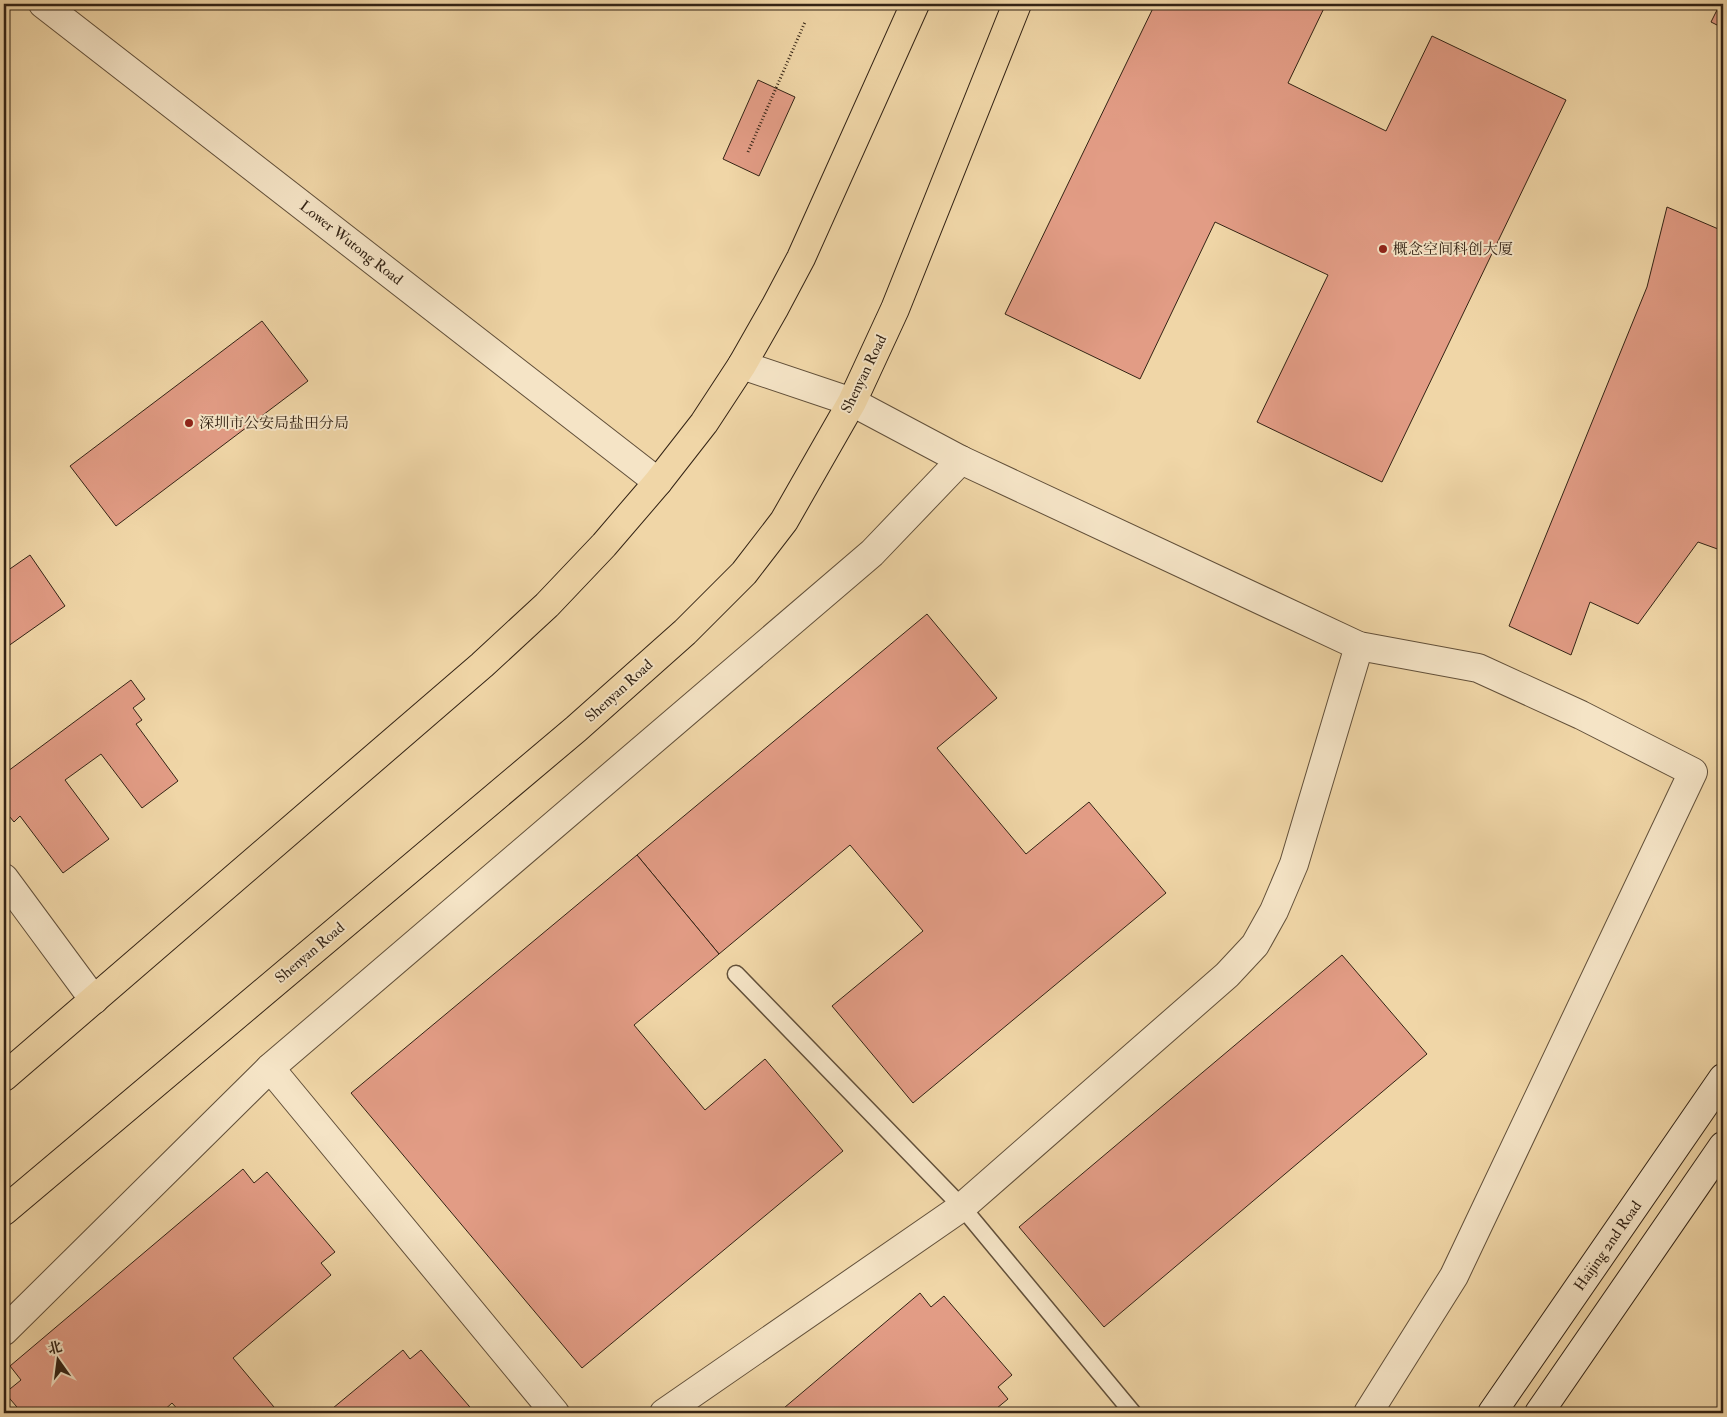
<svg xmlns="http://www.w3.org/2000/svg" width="1727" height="1417" font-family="'IM FELL Double Pica','Noto Serif SC',serif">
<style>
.building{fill:#e29c85;stroke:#332315}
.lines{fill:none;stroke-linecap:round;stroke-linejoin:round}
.lane-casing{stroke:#62503a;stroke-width:19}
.street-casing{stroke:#62503a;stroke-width:30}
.secondary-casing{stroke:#332315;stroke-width:30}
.primary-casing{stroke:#332315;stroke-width:30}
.path{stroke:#332315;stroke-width:3;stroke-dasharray:1 2.5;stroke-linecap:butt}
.lane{stroke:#f5e4c6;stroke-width:16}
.street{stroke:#f5e4c6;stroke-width:28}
.secondary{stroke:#f5e4c6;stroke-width:28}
.primary{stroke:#f0d6a7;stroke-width:28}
.poi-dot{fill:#8f2418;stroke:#f5e4c6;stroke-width:2}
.labels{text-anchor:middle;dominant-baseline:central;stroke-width:4;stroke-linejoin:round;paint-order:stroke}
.street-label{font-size:15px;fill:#332315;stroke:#f5e4c6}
.poi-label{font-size:15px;fill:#332315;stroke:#f5e4c6;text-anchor:start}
</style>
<rect width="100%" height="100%" fill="#f0d6a7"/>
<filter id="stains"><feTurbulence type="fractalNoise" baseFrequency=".004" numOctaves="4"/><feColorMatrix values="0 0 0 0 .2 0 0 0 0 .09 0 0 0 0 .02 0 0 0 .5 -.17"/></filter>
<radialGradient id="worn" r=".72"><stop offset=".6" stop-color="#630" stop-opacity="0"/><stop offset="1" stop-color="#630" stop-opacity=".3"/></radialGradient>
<g class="building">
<polygon points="1155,4 1326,4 1288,83 1386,131 1432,36 1566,100 1382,482 1257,422 1328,275 1215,222 1140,379 1005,314"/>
<polygon points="1720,4 1723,4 1723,28 1711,22"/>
<polygon points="758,80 795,97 759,176 723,159"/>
<polygon points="1667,207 1723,231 1723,551 1698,542 1638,624 1590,602 1571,655 1509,626 1647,287"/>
<polygon points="262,321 308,381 116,526 70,466"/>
<polygon points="30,555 65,606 4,649 4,573"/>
<polygon points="927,614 997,698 937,748 1026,854 1089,802 1166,893 913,1103 832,1006 923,931 850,845 719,954 637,855"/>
<polygon points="131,680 145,699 133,708 142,720 136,724 178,781 142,808 101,754 65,780 109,839 63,873 20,816 14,822 5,811 4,812 4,774"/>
<polygon points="637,855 719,954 634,1025 705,1110 765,1059 843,1151 582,1368 351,1093"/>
<polygon points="1342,955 1427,1054 1104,1327 1019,1227"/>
<polygon points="243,1169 254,1183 267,1172 335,1252 321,1263 331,1275 233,1358 279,1413 181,1413 172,1403 161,1413 22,1413 5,1393 21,1380 10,1366"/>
<polygon points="920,1293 931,1307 944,1296 1012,1375 998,1387 1008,1399 991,1413 778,1413"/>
<polygon points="403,1350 410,1359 421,1350 475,1413 327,1413"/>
</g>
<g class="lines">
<g class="lane-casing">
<polyline id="lane" points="736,974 962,1207 1133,1413"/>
</g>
<g class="street-casing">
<g id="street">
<polyline points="43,4 658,482"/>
<polyline points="742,365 852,402 961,460 1359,646 1478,668 1581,715 1693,772 1454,1276 1368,1413"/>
<polyline points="4,878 94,1000"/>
<polyline points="270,1068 555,1413"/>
<polyline points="4,1331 270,1068 872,553 961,460"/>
<polyline points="664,1413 962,1207 1227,975 1255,945 1274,911 1294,864 1359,646"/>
</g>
</g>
<g class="secondary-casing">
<g id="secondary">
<polyline points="1492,1413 1723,1078"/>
<polyline points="1539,1413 1723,1146"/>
</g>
</g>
<g class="primary-casing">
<g id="primary">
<polyline points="4,1077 482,665 547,605 604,545 658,482 704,423 742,365 775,307 801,258 915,4"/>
<polyline points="4,1211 576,729 685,632 744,573 784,521 852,402 895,309 1017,4"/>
</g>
</g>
<polyline class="path" points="748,152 805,22"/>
<use href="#lane" class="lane"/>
<use href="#street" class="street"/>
<use href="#secondary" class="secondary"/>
<use href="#primary" class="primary"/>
</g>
<g class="poi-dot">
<circle cx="1383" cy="249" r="5"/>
<circle cx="189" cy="423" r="5"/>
</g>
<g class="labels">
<g class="street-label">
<text transform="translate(351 243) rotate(38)">Lower Wutong Road</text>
<text transform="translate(864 374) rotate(-64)">Shenyan Road</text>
<text transform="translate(619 691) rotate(-42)">Shenyan Road</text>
<text transform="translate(310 953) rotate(-40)">Shenyan Road</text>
<text transform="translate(1608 1246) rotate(-55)">Haijing 2nd Road</text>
</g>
<g class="poi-label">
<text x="1393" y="249">概念空间科创大厦</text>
<text x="199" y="423">深圳市公安局盐田分局</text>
</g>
</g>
<rect width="1727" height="1417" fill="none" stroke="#f0d6a7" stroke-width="20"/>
<rect x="5" y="5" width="1717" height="1407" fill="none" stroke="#332315" stroke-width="2.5"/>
<rect x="10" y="10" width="1707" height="1397" fill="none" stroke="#332315"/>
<g transform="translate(58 1360) rotate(346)" stroke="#f5e4c6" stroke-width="4" paint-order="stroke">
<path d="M0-4L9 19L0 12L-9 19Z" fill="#332315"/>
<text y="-8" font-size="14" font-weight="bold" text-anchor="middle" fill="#332315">北</text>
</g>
<rect width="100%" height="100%" filter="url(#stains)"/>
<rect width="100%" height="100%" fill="url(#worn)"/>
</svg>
